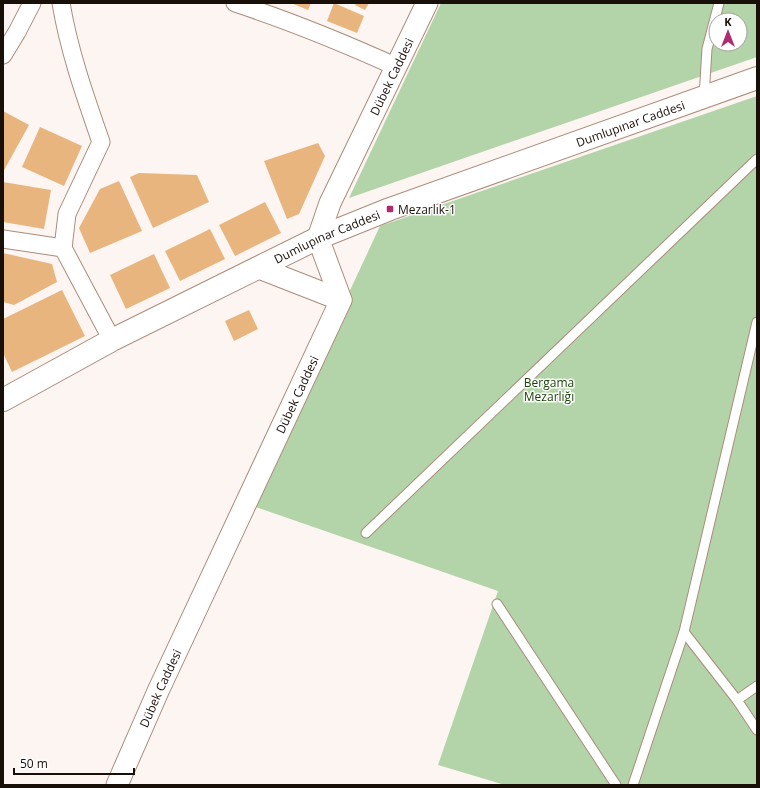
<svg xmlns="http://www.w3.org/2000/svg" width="760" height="788" font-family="'Open Sans',sans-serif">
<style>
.green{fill:#b3d4a9;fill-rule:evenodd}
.building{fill:#e8b57e}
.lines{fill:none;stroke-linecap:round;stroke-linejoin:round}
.service-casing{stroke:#aa8c7c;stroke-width:11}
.minor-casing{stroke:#aa8c7c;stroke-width:19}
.tertiary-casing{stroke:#aa8c7c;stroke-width:23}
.secondary-casing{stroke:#aa8c7c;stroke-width:24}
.service{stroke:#fff;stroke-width:9}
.minor{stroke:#fff;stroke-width:17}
.tertiary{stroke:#fff;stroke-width:21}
.secondary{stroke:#fff;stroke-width:22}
.poi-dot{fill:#b02a6f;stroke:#fff;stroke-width:1.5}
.labels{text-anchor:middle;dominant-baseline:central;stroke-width:3;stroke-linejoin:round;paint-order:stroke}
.street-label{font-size:12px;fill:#190f09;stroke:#fff}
.poi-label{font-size:12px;fill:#190f09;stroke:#fff;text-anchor:start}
.park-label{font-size:12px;fill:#1a4307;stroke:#fff}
</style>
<rect width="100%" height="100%" fill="#fcf5f2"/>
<g class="green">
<path d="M441,3H757V57L349,198ZM716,20H740V44H716Z"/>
<polygon points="757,96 757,785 505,785 438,765 498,591 250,505 380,226"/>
</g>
<g class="building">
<polygon points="291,3 311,3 308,10"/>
<polygon points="334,3 364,16 357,33 327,21"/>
<polygon points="357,3 369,3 365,10 355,5"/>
<polygon points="3,111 29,125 3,172"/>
<polygon points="40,127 82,146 64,186 22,167"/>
<polygon points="318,143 325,156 299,214 287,219 264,161"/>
<polygon points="139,173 197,175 209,202 153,228 130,177"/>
<polygon points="119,181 142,231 90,253 79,228 100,189"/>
<polygon points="3,182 51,190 44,229 3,222"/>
<polygon points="265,202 281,233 235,256 219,225"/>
<polygon points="210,229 225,259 180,281 165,251"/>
<polygon points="3,253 52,264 57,282 14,305 3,302"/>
<polygon points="154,254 170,288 126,309 110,275"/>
<polygon points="62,290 85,336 12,372 3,353 3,319"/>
<polygon points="249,310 258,329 234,341 225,321"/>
</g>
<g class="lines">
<g class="service-casing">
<g id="service">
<polyline points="704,97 707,49 719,3"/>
<polyline points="366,533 757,159"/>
<polyline points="497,604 616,785"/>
<polyline points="684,632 737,700 757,730"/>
<polyline points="737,700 757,686"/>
<polyline points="633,785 684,632 757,322"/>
</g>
</g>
<g class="minor-casing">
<g id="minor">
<path d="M61,3C69,51 85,96 101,142L67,214L63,248"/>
<path d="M235,3C290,21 344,43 397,67"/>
<polyline points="3,55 17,32 32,3"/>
<polyline points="3,239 63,248 112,340"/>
</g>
</g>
<g class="tertiary-casing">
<g id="tertiary">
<polyline points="259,268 341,300"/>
<path id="s1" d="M117,785L159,689L341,300L318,238L330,203L427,3"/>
</g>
</g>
<g class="secondary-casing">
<g id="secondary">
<path id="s2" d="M3,400L112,340L318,238L390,209L757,78"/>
</g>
</g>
<use href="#service" class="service"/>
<use href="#minor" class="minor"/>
<use href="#tertiary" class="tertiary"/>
<use href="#secondary" class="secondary"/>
</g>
<rect class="poi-dot" x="386" y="205" width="8" height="8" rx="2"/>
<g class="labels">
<g class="street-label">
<text stroke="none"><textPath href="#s1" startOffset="778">Dübek Caddesi</textPath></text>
<text stroke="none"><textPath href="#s2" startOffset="687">Dumlupınar Caddesi</textPath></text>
<text stroke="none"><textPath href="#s2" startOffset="363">Dumlupınar Caddesi</textPath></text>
<text stroke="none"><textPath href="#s1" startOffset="430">Dübek Caddesi</textPath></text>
<text stroke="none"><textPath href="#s1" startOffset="106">Dübek Caddesi</textPath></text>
</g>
<g class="poi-label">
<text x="398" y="209">Mezarlık-1</text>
</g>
<g class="park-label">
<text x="549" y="382">Bergama<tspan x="549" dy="14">Mezarlığı</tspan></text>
</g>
</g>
<rect width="760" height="788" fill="none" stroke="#190f09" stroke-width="8"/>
<g transform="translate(728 32)"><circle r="19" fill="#ffffff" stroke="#a39f9d"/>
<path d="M0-3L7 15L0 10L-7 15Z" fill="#b02a6f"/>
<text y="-6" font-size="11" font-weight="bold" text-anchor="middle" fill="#190f09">K</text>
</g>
<path d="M14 768v6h120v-6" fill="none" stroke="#190f09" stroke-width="2"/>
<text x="20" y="768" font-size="12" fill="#190f09" stroke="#ffffff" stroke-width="3" paint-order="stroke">50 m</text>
</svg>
